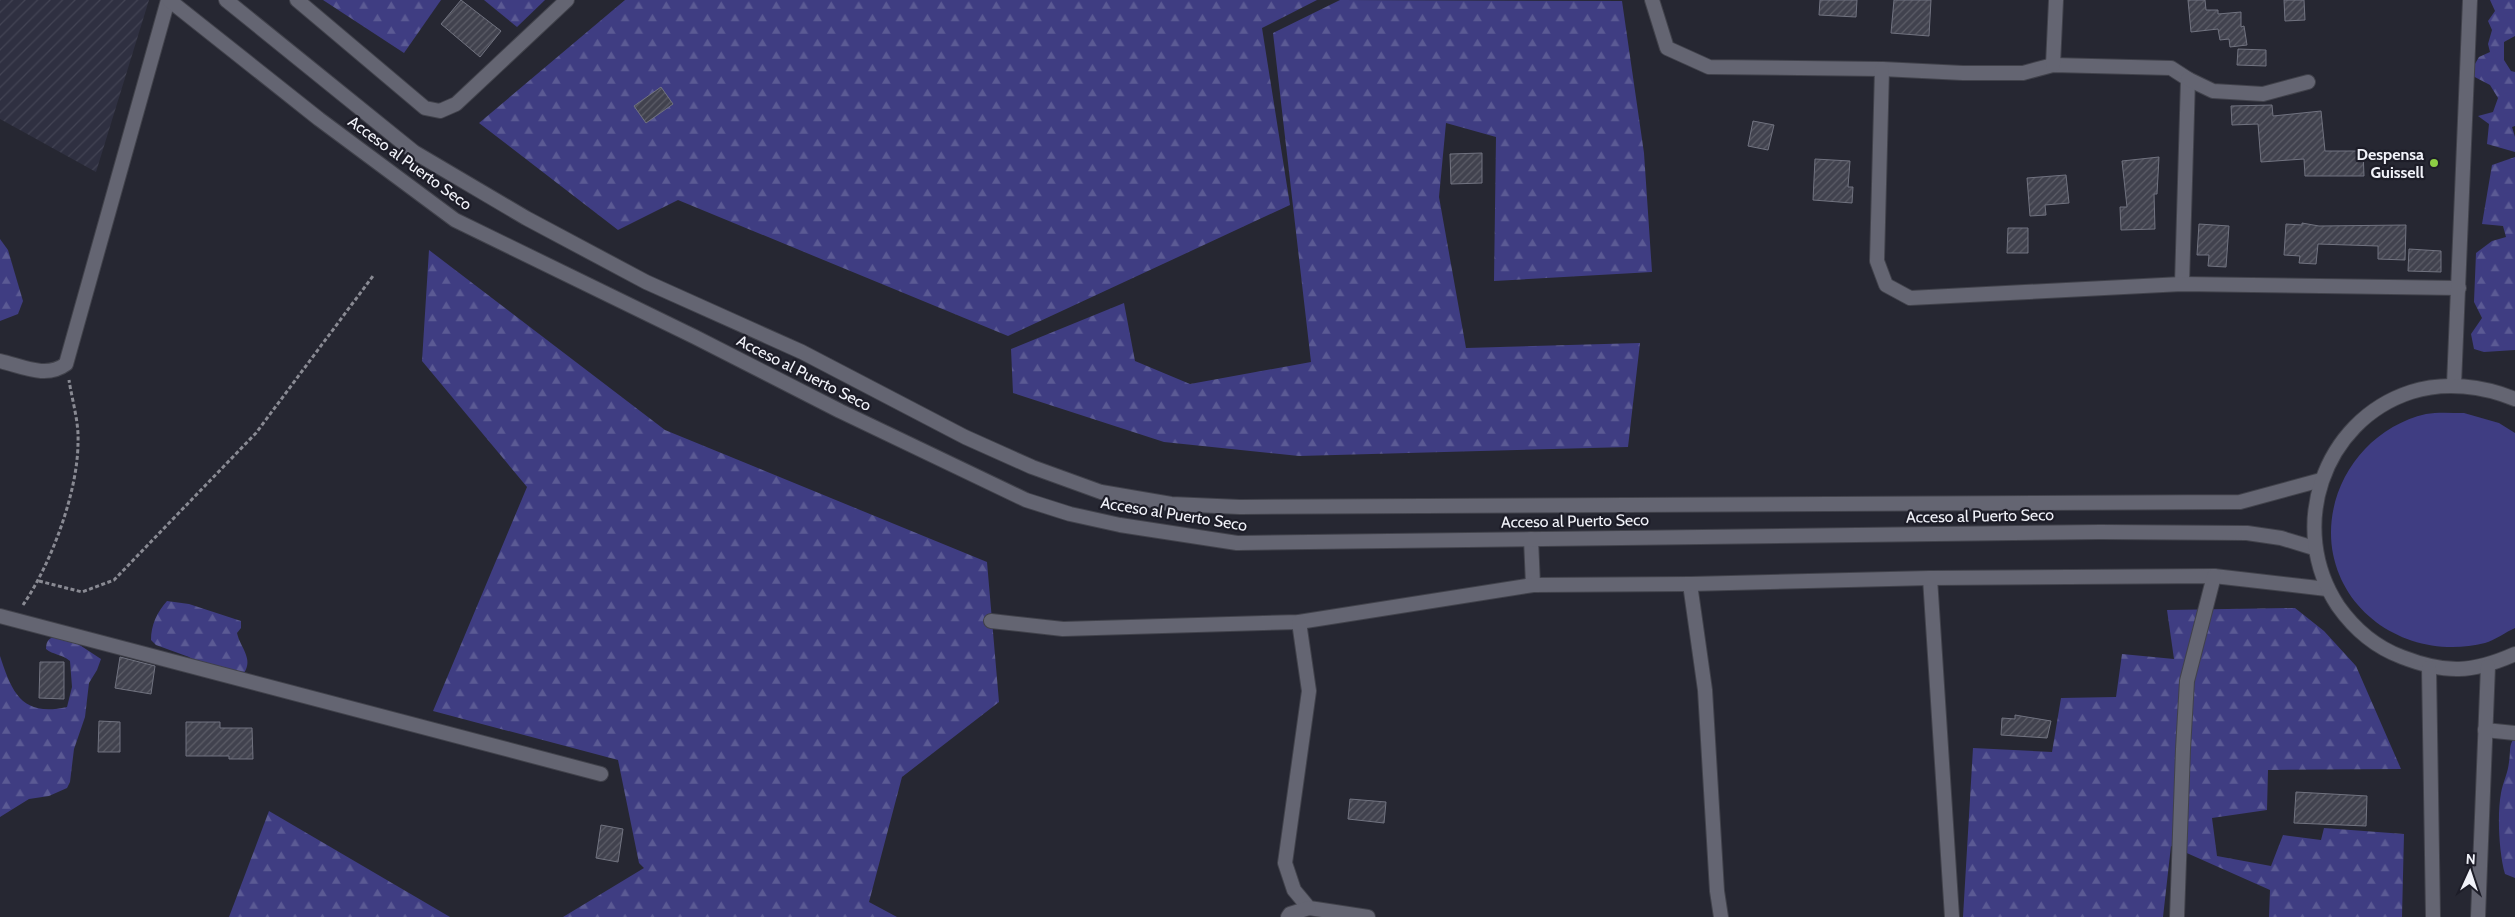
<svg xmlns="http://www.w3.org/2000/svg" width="2515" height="917" font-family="Cabin,sans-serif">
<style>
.industrial{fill:url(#industrial-furrows)}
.green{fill:#3f3d82}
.forest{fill:url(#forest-firs)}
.building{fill:url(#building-hatch);stroke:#717380}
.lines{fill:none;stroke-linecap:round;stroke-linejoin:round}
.minor-casing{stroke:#41424b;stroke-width:16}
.secondary-casing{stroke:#41424b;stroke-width:16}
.path{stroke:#898a93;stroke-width:3;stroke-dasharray:4 2.5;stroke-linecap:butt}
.minor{stroke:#646572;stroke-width:14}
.secondary{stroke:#646572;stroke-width:14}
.poi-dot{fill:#8dce44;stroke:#1d1d28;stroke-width:2}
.labels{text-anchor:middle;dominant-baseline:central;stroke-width:4.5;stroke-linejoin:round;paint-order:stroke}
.poi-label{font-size:16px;font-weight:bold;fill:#f1f2f9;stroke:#1d1d28;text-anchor:end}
.street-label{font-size:16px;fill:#f1f2f9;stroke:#1d1d28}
</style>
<defs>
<pattern id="industrial-furrows" width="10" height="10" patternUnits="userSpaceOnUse" patternTransform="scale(1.25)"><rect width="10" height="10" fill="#2f3041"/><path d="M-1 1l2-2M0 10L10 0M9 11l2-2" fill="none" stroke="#434454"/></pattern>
<pattern id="forest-firs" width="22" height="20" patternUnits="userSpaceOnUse" patternTransform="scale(1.25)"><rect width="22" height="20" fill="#3f3d82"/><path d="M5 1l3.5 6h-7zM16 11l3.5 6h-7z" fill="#5b5a94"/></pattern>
<pattern id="building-hatch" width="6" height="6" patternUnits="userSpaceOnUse" patternTransform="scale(1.25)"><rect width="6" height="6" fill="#41424e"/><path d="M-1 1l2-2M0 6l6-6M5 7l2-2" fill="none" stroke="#5d5e68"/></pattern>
</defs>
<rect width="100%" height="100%" fill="#262732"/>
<polygon class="industrial" points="0,0 149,0 96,172 0,119"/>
<path class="green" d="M2464,413L2499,423L2515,433V628C2506,632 2495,640 2485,643C2419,660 2347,623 2333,554C2321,491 2364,428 2426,414C2437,412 2451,413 2464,413Z"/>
<g class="forest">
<polygon points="323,0 441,0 404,53"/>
<polygon points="484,0 545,0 517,27"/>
<polygon points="625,0 1317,0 1262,28 1290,205 1008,336 678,200 618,230 479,123"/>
<polygon points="1340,0 1622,1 1644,153 1652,272 1494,281 1496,137 1446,123 1439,197 1466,348 1640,343 1628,447 1299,456 1164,442 1013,393 1011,349 1124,303 1135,361 1190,384 1311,362 1273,33"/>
<polygon points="2490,0 2515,0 2515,36 2504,42 2504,60 2511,71 2515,72 2515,126 2512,127 2515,137 2515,152 2487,144 2489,124 2478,116 2493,112 2498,98 2490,85 2469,74 2479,57 2490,52 2488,44 2492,30 2488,21 2495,11"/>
<polygon points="2515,157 2515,350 2484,352 2474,349 2471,334 2482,318 2474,302 2476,253 2492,241 2506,237 2503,226 2482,224 2492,165"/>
<polygon points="0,239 8,250 23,301 18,314 0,321"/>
<polygon points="429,250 665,430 987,562 999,702 902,777 869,902 897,917 563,917 644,868 639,863 618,760 433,711 527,487 422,361"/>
<path d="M167,601L189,604L241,621V628L237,633C240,647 254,659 244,673L225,671L196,662L189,657L156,645L151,640C151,625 157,612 167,601Z"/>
<polygon points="2295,608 2324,631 2356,666 2401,769 2268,770 2267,810 2212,818 2217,856 2271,866 2283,835 2321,840 2324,828 2404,834 2402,917 2269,917 2270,890 2171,846 2163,917 1963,917 1973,748 2052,752 2061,698 2116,697 2122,654 2174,659 2167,610"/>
<path d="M58,636L72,640L101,659L97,670L89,683L85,717L74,749L70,782L67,788L49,796L29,799L0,817V656C12,693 22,717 67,707L72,687L70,661C62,654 53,655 46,649C46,640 50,637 58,636Z"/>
<path d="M2515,737V878L2505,874C2499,853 2497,815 2501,793C2503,782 2508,773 2509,762C2511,752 2508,745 2515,737Z"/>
<polygon points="269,811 450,917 229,917"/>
</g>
<g class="building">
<polygon points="461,0 501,31 480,57 441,24"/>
<polygon points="1820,0 1857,0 1856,17 1819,15"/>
<polygon points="1894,0 1931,0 1929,36 1891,33"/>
<polygon points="2188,0 2205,0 2206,10 2218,10 2218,14 2241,12 2241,27 2244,26 2247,45 2230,47 2229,39 2220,40 2218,29 2191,32"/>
<polygon points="2284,0 2304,0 2305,20 2285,21"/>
<polygon points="2238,49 2266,50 2266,66 2237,65"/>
<polygon points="661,87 673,104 646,123 634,106"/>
<polygon points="2272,105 2273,116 2321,111 2325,151 2363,151 2364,176 2305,176 2304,159 2261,162 2258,124 2232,125 2231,106"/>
<polygon points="1753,121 1774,125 1768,150 1748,146"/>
<polygon points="1482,153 1482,183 1451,184 1450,154"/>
<polygon points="2159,157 2157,194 2154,194 2155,229 2121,230 2120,207 2127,207 2122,161"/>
<polygon points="1815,159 1850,161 1848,187 1853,187 1852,203 1813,200"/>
<polygon points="2066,175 2069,203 2045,205 2046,215 2030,216 2027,178"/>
<polygon points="2302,223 2319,226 2406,225 2405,260 2378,259 2378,246 2318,244 2316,264 2299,263 2300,256 2284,255 2286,224 2302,225"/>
<polygon points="2199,224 2229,226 2226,267 2208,266 2209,255 2197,255"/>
<polygon points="2008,228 2028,228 2028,253 2007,253"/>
<polygon points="2409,249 2441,251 2441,272 2408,271"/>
<polygon points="120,657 155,666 151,694 115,688"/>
<polygon points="40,662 64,662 64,699 39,698"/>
<polygon points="2015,715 2051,721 2047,738 2001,735 2002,718 2015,719"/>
<polygon points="99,721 120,722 120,752 98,752"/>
<polygon points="186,722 220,722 220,728 252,728 253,759 229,759 229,756 186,756"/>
<polygon points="2296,792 2367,796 2366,826 2294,823"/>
<polygon points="1350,799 1386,802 1384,823 1348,819"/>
<polygon points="601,825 623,829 618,862 596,858"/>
</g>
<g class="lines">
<g class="minor-casing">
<g id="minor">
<polyline points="297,0 425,108 440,111 456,104 567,0"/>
<polyline points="1652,0 1667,48 1709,67 1882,69 1963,73 2023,73 2053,65 2171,68 2188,79 2182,284"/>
<polyline points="2053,65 2056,0"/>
<polyline points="1882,69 1877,261 1886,285 1910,298 2182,284 2459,288"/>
<polyline points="2188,79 2213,91 2263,94 2308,82"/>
<path d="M0,361C22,366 46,379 66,364L168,0"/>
<polyline points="1531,539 1533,585"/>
<polyline points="1930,578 1952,917"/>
<polyline points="1690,584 1705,690 1717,891 1721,917"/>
<polyline points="0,616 601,774"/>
<polyline points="991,621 1063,629 1299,622 1533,585 1690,584 1930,578 2214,576 2327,589"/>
<polyline points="1299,622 1309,691 1285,863 1294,890 1309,908 1368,917"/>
<polyline points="2485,730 2515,733"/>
<polyline points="1288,917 1290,914 1309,908"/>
<polyline points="2177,917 2183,749 2187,681 2214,576"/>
</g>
</g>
<g class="secondary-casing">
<g id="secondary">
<polyline points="169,0 319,119 455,220 695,337 840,411 1026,500 1070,514 1120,525 1237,543 2100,532 2247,533 2281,538 2314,548"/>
<polyline points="226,0 414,152 526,218 646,282 802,352 965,437 1032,467 1101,492 1171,504 1240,507 2240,502 2321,480"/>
<polyline points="2454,385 2470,0"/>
<path d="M2515,399C2483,386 2445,381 2411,392C2322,421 2287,529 2338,606C2355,630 2375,647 2402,657C2446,674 2472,673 2515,654"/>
<polyline points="2429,668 2433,917"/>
<polyline points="2478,917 2488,666"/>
</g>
</g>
<g class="path">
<polyline points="39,581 82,592 114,580 256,433 373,276"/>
<path d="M23,605C51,564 78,492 78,442C79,422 72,400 69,380"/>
</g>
<use href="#minor" class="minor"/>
<use href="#secondary" class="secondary"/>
</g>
<circle class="poi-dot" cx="2434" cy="163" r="5"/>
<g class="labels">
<g class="poi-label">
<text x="2424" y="154">Despensa<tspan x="2424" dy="18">Guissell</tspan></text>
</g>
<g class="street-label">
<text transform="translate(410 163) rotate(36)">Acceso al Puerto Seco</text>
<text transform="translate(804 373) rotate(27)">Acceso al Puerto Seco</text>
<text transform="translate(1174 514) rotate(9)">Acceso al Puerto Seco</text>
<text transform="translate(1980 516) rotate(-1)">Acceso al Puerto Seco</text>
<text transform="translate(1575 521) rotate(-1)">Acceso al Puerto Seco</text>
</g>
</g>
<g transform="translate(2470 872) rotate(3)" stroke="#1d1d28" stroke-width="4" paint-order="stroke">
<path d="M0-4L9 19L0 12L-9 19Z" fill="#f1f2f9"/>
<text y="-8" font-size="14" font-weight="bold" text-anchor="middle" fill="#f1f2f9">N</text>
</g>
</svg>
